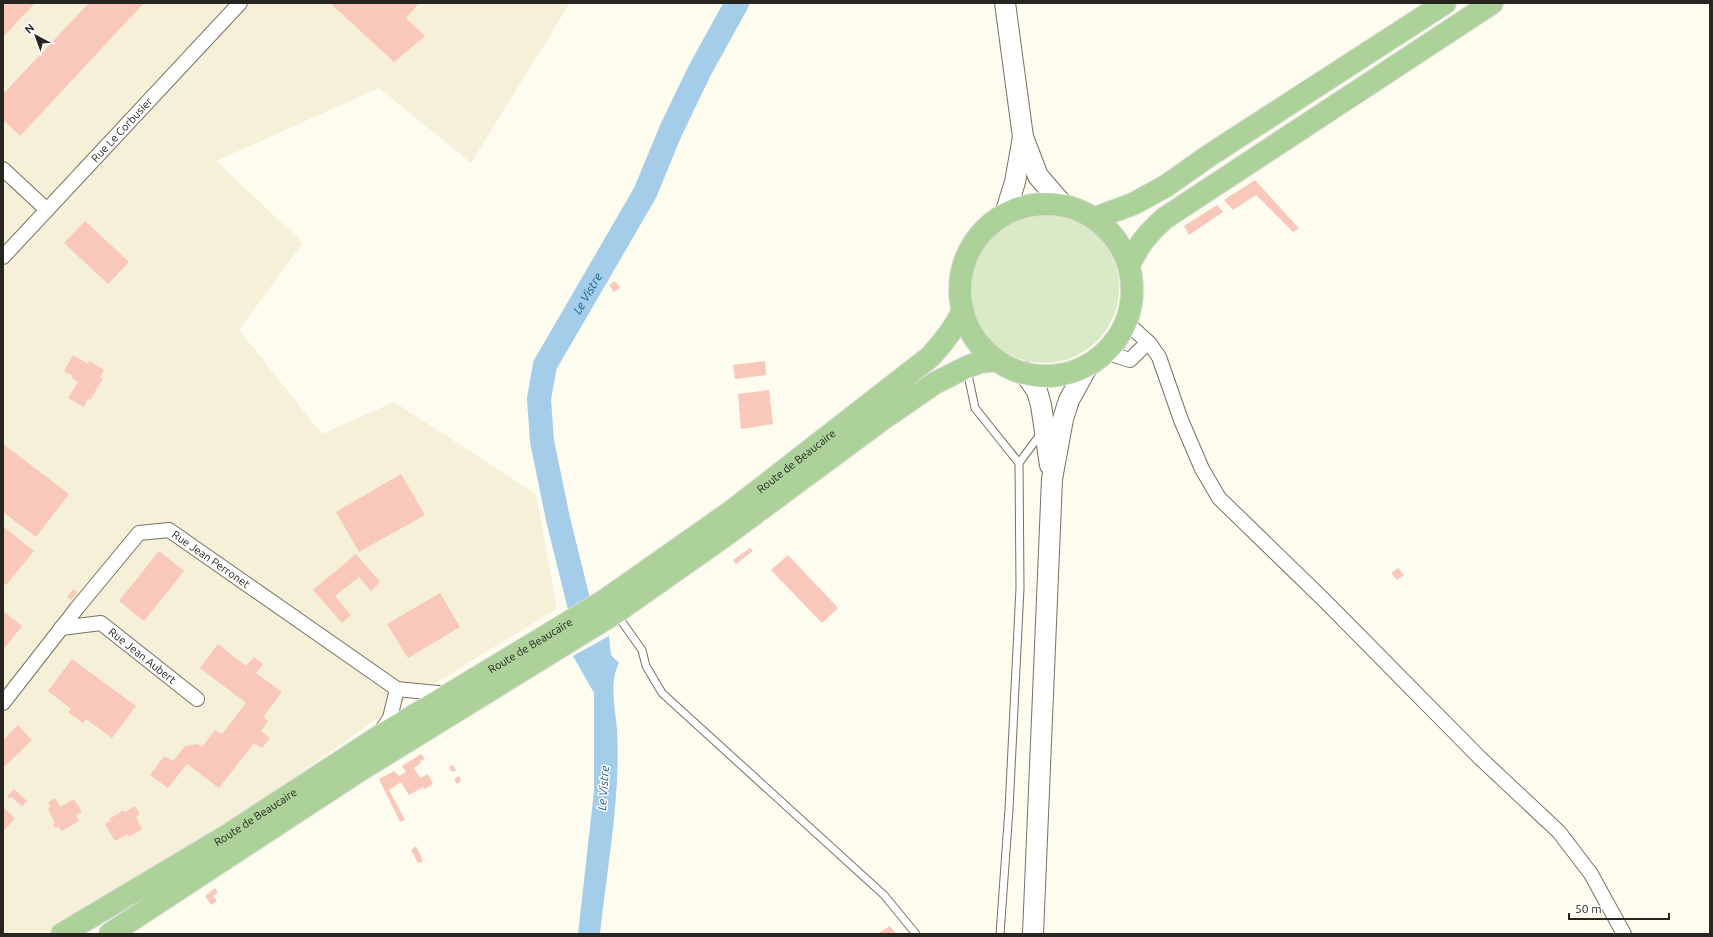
<svg xmlns="http://www.w3.org/2000/svg" width="1713" height="937" font-family="Ubuntu,sans-serif">
<style>
.built{fill:#f6f0d9}
.green{fill:#dbeac6}
.water{fill:#a3cde9}
.lines{fill:none;stroke-linecap:round;stroke-linejoin:round}
.river{stroke:#a3cde9;stroke-width:24}
.building{fill:#f9c8ba}
.service-casing{stroke:#767264;stroke-width:9}
.minor-casing{stroke:#767264;stroke-width:16}
.secondary-casing{stroke:#767264;stroke-width:22}
.primary-casing{stroke:#dcdcdb;stroke-width:24}
.service{stroke:#fff;stroke-width:7}
.minor{stroke:#fff;stroke-width:14}
.secondary{stroke:#fff;stroke-width:20}
.primary{stroke:#acd199;stroke-width:22}
.labels{text-anchor:middle;dominant-baseline:central;stroke-width:3;stroke-linejoin:round;paint-order:stroke}
.street-label{font-size:11px;fill:#26251f;stroke:#fff}
.water-label{font-size:12px;font-style:italic;fill:#165a80;stroke:#fff}
</style>
<rect width="100%" height="100%" fill="#fefbef"/>
<polygon class="built" points="3,3 570,3 471,163 379,88 216,161 303,243 239,330 322,434 394,402 536,494 557,609 379,717 75,934 3,934"/>
<circle class="green" cx="1044" cy="288" r="75"/>
<path class="water" d="M609,636L611,655L619,663C609,682 615,708 617,729C621,796 607,867 600,934H578L594,791V693L573,656Z"/>
<g class="lines">
<path class="river" id="s1" d="M579,604L558,519L542,441L539,399L545,365L645,193L671,130L700,70L737,3"/>
</g>
<g class="building">
<polygon points="3,3 35,3 3,37"/>
<polygon points="89,3 143,4 20,136 3,120 3,94"/>
<polygon points="330,3 419,3 406,18 425,36 394,62"/>
<polygon points="1255,180 1295,224 1299,228 1293,232 1256,195 1233,210 1224,200"/>
<polygon points="1217,205 1223,212 1189,235 1184,226"/>
<polygon points="85,221 129,262 108,284 64,243"/>
<polygon points="615,281 620,288 614,292 609,285"/>
<polygon points="73,355 88,364 90,361 104,370 100,377 103,378 90,400 88,398 84,407 68,398 78,382 72,378 73,376 64,371"/>
<polygon points="765,361 766,375 735,379 733,365"/>
<polygon points="769,390 773,424 741,429 738,394"/>
<polygon points="3,444 69,494 36,537 3,512"/>
<polygon points="401,474 425,515 359,552 336,512"/>
<polygon points="3,526 34,551 6,585 3,583"/>
<polygon points="750,548 753,551 736,564 733,560"/>
<polygon points="159,551 184,571 144,621 119,601"/>
<polygon points="356,554 380,582 371,591 359,577 335,596 351,615 342,623 313,590"/>
<polygon points="788,555 838,608 822,623 771,570"/>
<polygon points="1398,568 1404,575 1397,580 1391,573"/>
<polygon points="73,589 77,592 71,600 67,597"/>
<polygon points="440,593 460,627 408,658 387,624"/>
<polygon points="3,611 22,626 3,650"/>
<polygon points="218,644 246,666 254,657 263,664 256,673 282,692 263,717 268,721 261,731 270,738 262,748 254,743 219,788 187,764 168,788 150,775 164,756 173,761 185,746 198,744 202,747 215,730 222,734 246,703 200,668"/>
<polygon points="72,659 136,706 112,738 86,719 83,723 68,712 71,709 48,691"/>
<polygon points="18,725 32,740 3,768 3,740"/>
<polygon points="421,754 425,759 420,761 421,763 414,768 420,778 428,774 433,784 425,789 423,787 409,795 401,782 389,790 405,820 400,822 379,779 394,771 399,776 406,772 402,766"/>
<polygon points="453,765 456,770 452,772 449,767"/>
<polygon points="459,776 461,781 457,784 454,779"/>
<polygon points="14,789 27,801 22,806 11,797 9,798 7,796"/>
<polygon points="55,798 60,807 74,799 82,812 76,815 79,821 62,831 59,827 55,828 53,824 55,823 48,809 51,807 48,803"/>
<polygon points="135,806 140,814 136,817 142,829 129,837 127,834 115,841 105,824 111,821 109,819 124,810 125,812"/>
<polygon points="3,807 15,818 3,832"/>
<polygon points="416,846 423,861 418,863 411,850"/>
<polygon points="215,888 218,893 213,896 217,901 211,905 205,896"/>
<polygon points="890,926 896,934 877,934"/>
</g>
<g class="lines">
<g class="service-casing">
<g id="service">
<polyline points="967,370 975,408 1019,463"/>
<polyline points="617,615 642,650 646,666 662,693 884,895 916,934"/>
<polyline points="1000,934 1009,809 1020,588 1019,463 1042,432"/>
</g>
</g>
<g class="minor-casing">
<g id="minor">
<polyline points="3,169 47,210"/>
<path id="s2" d="M3,257L240,3"/>
<polyline points="1126,322 1150,344 1159,357 1181,420 1202,469 1219,498 1324,600 1480,758 1559,832 1591,874 1624,934"/>
<polyline points="1105,352 1130,360 1148,342"/>
<path id="s3" d="M61,628L101,623L197,699"/>
<path id="s4" d="M3,703L77,608L139,533L169,530L397,689L447,694"/>
<polyline points="380,733 390,718 397,689"/>
</g>
</g>
<g class="secondary-casing">
<g id="secondary">
<polyline points="1005,3 1023,137 1038,176 1063,205"/>
<polyline points="1005,214 1015,182 1023,137"/>
<polyline points="1024,372 1037,391 1041,405 1050,465"/>
<polyline points="1033,934 1052,479 1063,419 1069,400 1089,364"/>
</g>
</g>
<g class="primary-casing">
<g id="primary">
<circle cx="1046" cy="290" r="86"/>
<polyline points="1095,218 1133,204 1166,186 1210,155 1445,3"/>
<path d="M1129,265C1140,243 1147,234 1165,218L1492,3"/>
<path id="s5" d="M62,934L225,837L377,738L604,601L732,511L930,357C944,342 954,329 963,311"/>
<polyline points="110,934 357,772 615,613 723,537 880,421 935,383 967,367 980,362 996,360"/>
</g>
</g>
<use href="#service" class="service"/>
<use href="#minor" class="minor"/>
<use href="#secondary" class="secondary"/>
<use href="#primary" class="primary"/>
</g>
<g class="labels">
<g class="street-label">
<text stroke="none"><textPath href="#s2" startOffset="174">Rue Le Corbusier</textPath></text>
<text stroke="none"><textPath href="#s5" startOffset="874">Route de Beaucaire</textPath></text>
<text stroke="none"><textPath href="#s4" startOffset="299">Rue Jean Perronet</textPath></text>
<text stroke="none"><textPath href="#s5" startOffset="550">Route de Beaucaire</textPath></text>
<text stroke="none"><textPath href="#s3" startOffset="93">Rue Jean Aubert</textPath></text>
<text stroke="none"><textPath href="#s5" startOffset="226">Route de Beaucaire</textPath></text>
</g>
<g class="water-label">
<text stroke="none"><textPath href="#s1" startOffset="327">Le Vistre</textPath></text>
<text transform="translate(603 788) rotate(-86)">Le Vistre</text>
</g>
</g>
<rect width="1713" height="937" fill="none" stroke="#26251f" stroke-width="8"/>
<g transform="translate(36 36) rotate(319)" stroke="#ffffff" stroke-width="3" paint-order="stroke">
<path d="M0-3L7 15L0 10L-7 15Z" fill="#26251f"/>
<text y="-6" font-size="11" font-weight="bold" text-anchor="middle" fill="#26251f">N</text>
</g>
<path d="M1569 913v6h100v-6" fill="none" stroke="#26251f" stroke-width="2"/>
<text x="1575" y="913" font-size="12" fill="#26251f" stroke="#ffffff" stroke-width="3" paint-order="stroke">50 m</text>
</svg>
